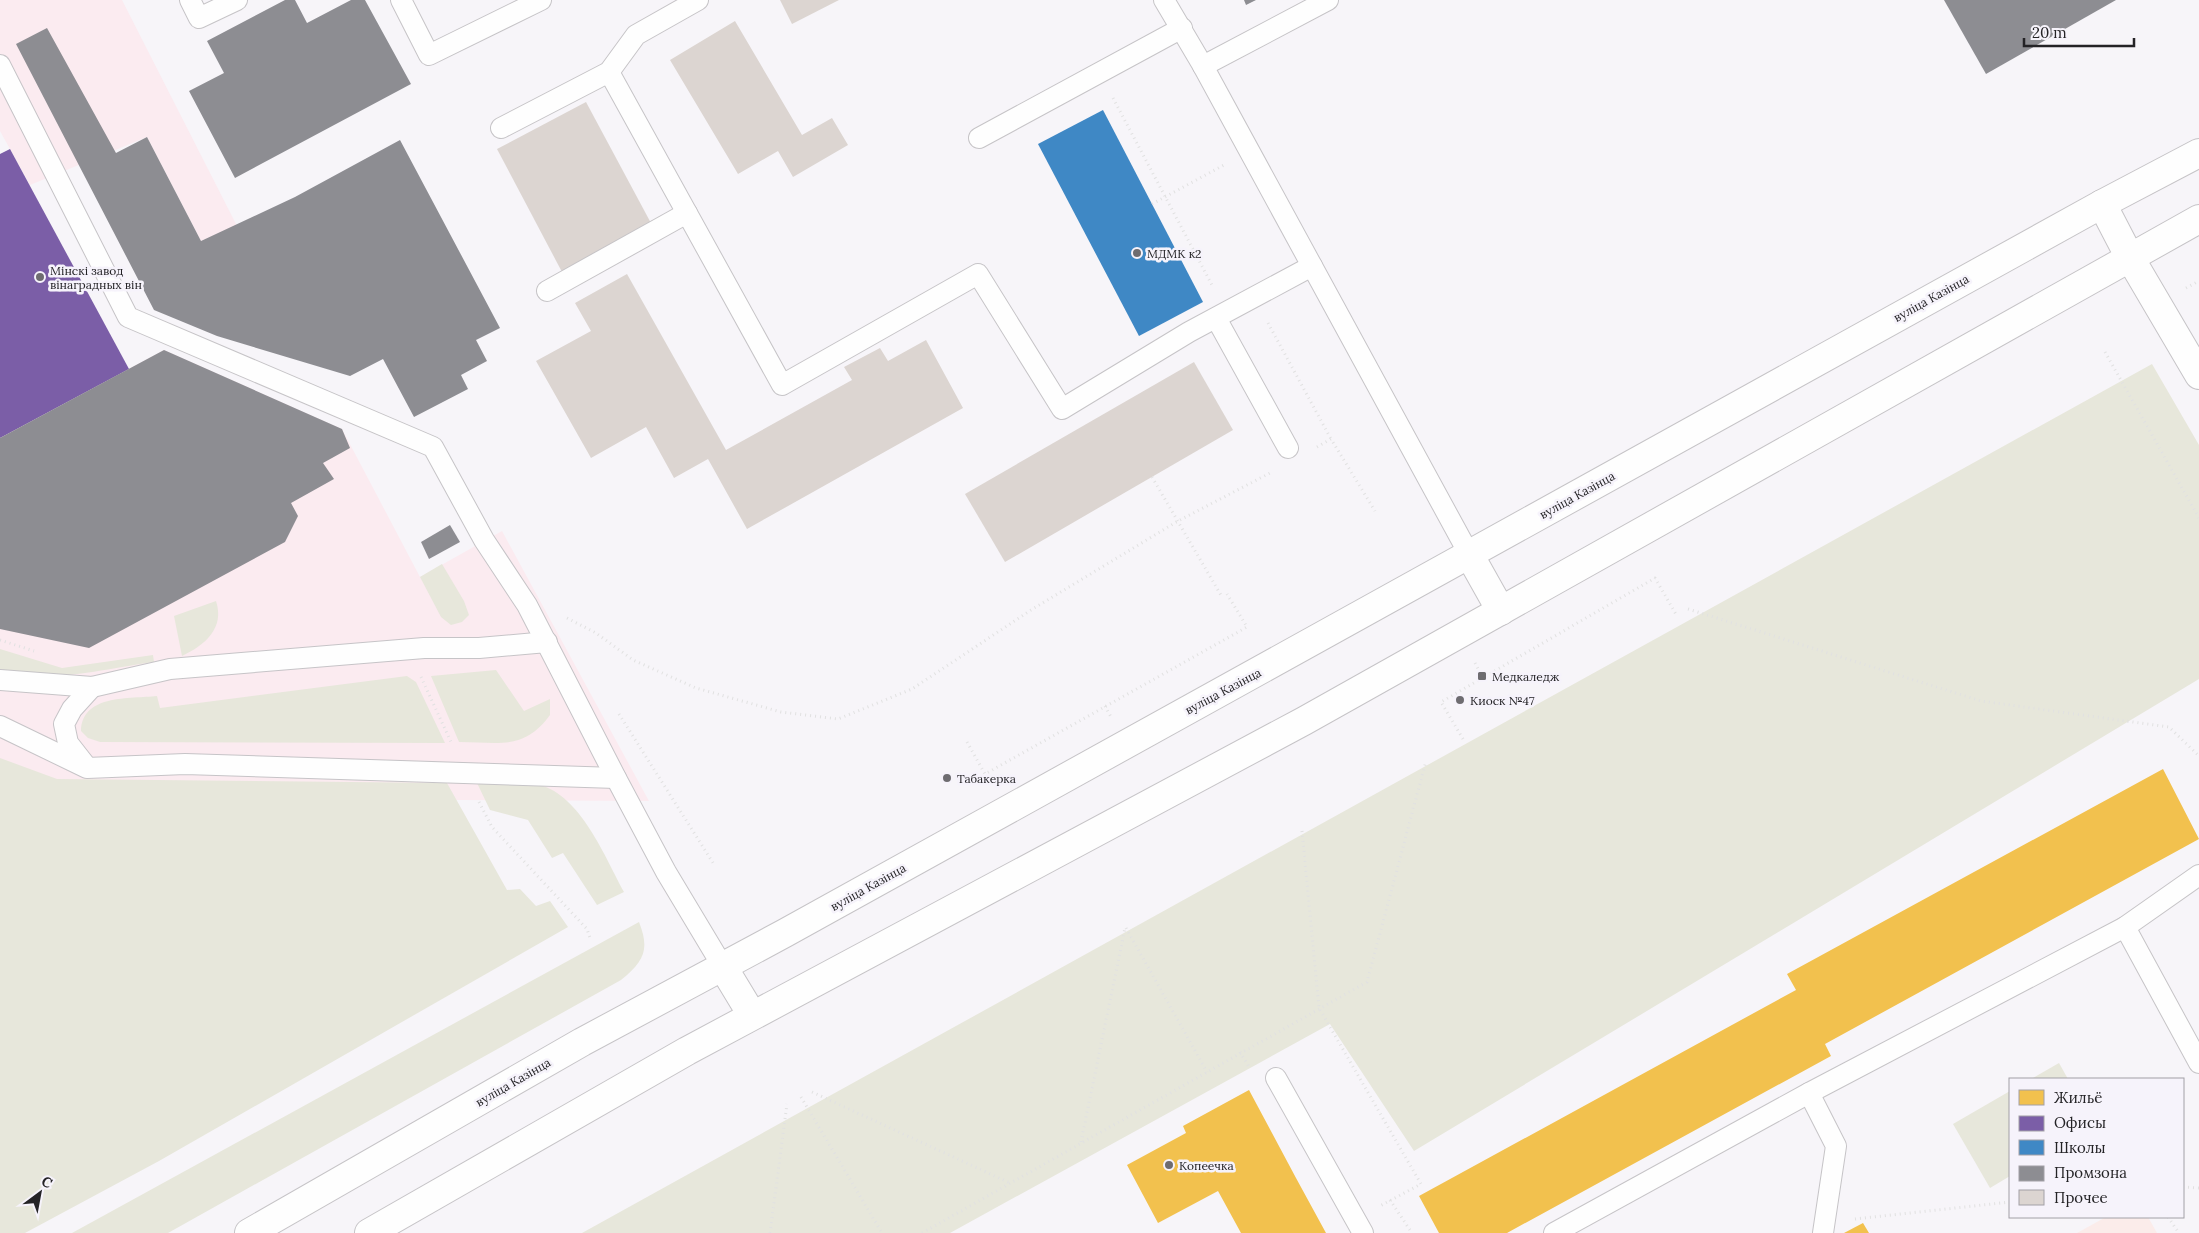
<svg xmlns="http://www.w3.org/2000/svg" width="2199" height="1233" font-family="Lora,serif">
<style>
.commercial{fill:#fbebf0}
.education{fill:#fbecea}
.green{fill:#e7e7db}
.homes{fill:#f2c14e}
.offices{fill:#7b5ea7}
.schools{fill:#3f88c5}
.industry{fill:#8d8d92}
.building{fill:#dcd5d1}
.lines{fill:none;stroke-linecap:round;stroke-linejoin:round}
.service-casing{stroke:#c6c4c7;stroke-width:22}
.tertiary-casing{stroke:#c6c4c7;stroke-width:30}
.secondary-casing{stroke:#c6c4c7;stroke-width:30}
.path{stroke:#e1e1e1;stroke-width:3;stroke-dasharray:1 4;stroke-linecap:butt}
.service{stroke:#fefefe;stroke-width:20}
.tertiary{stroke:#fefefe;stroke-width:28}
.secondary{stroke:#fefefe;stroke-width:28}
.poi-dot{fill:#6e6c70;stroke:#f6f3fb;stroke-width:2}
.labels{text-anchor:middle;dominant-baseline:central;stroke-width:5;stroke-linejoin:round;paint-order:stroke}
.poi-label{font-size:12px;fill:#242326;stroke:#f6f3fb;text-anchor:start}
.street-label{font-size:12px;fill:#242326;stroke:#f6f3fb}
</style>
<rect width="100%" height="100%" fill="#f7f5f9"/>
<g class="commercial">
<polygon points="0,0 122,0 237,226 201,241 147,137 30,185 0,131"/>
<polygon points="164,350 342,429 420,577 502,531 649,801 55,798 0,773 0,438"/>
</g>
<polygon class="education" points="2106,1217 2148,1217 2157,1233 2077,1233"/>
<g class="green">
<polygon points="2152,364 2199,445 2199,679 1414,1151 1330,1024 950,1233 582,1233"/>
<polygon points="442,564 464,601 469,615 462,622 451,625 441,617 420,577"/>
<path d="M216,601C225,628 205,645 182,656L174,616Z"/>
<path d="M0,649L62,668L153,655L154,662C109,668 42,686 0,669Z"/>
<path d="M496,670L524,711L550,699V715C524,751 498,742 459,742L431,676Z"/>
<path d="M407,676L416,682L445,743L100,742L88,738L81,731C82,694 130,699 157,696L160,708Z"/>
<polygon points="0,758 57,779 447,783 507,890 520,889 536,906 550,901 568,927 159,1161 25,1233 0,1233"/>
<path d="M477,783C497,784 520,781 539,785C580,794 606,859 624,892L597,905L563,853L552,858L528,820L490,810Z"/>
<path d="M639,922C650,950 644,961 621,980L168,1233H72Z"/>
<polygon points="2059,1063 2068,1079 2031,1079"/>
<polygon points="2010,1091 2010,1176 1990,1188 1953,1124"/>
</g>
<g class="homes">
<polygon points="2163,769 2199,839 1825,1044 1831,1056 1507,1233 1439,1233 1419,1196 1796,990 1787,974"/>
<polygon points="1249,1090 1296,1178 1326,1233 1241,1233 1218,1191 1158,1223 1127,1165 1186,1133 1183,1126"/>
<polygon points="1863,1223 1869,1233 1844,1233"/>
</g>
<polygon class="offices" points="10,149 129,369 0,438 0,154"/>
<polygon class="schools" points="1103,110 1203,302 1139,336 1038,144"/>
<g class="industry">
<polygon points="285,0 295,0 307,23 351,0 365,0 411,84 235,178 189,91 224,73 207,41"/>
<polygon points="1244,0 1256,0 1246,5"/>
<polygon points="1944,0 2116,0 1986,74"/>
<polygon points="47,28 116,153 147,137 201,241 295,197 400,140 500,328 476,340 487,361 461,375 468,389 414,417 383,359 350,376 217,336 154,310 16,44"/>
<polygon points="164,350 342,429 350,448 323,463 334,479 291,503 298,516 285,542 89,648 0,629 0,438"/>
<polygon points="450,525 460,542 429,559 421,542"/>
</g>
<g class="building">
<polygon points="780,0 839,0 792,24"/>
<polygon points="735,21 802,135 832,118 848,145 793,177 778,151 738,174 670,60"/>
<polygon points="586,102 652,225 562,272 497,149"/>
<polygon points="627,274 726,450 852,380 844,367 880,348 888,361 926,340 963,408 747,529 708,459 674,478 646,427 591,458 536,361 591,331 575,303"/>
<polygon points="1194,362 1233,430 1005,562 965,494"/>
</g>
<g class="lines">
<g class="service-casing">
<g id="service">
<polyline points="190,0 199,18 237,0"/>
<polyline points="401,0 429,55 541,0"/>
<polyline points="1164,0 1203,66 1469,554"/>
<polyline points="0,65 128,317 433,447 484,540 527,605 616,778 666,872 723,967"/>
<polyline points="1203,66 1328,0"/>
<polyline points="609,72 782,385 978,274 1062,409 1189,332 1312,266"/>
<polyline points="501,128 609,72 636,35 698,0"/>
<polyline points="979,138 1182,28"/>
<polyline points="547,291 687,213"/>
<polyline points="1216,318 1288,448"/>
<polyline points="0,680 92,687 170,669 424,648 479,648 547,642"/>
<polyline points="0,726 87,768 185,764 616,778"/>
<polyline points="86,766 68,743 64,724 72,709 92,687"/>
<polyline points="2125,927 2199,1063"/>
<polyline points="1276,1078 1363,1233"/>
<polyline points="1809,1093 1836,1146 1823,1233"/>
<polyline points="1554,1233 1809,1093 2125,927 2199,875"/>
</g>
</g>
<g class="tertiary-casing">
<polyline id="tertiary" points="2129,256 2199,375"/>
</g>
<g class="secondary-casing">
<g id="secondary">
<polyline points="2102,204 2129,256"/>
<polyline points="1469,554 1501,611"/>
<polyline points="723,967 752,1015"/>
<polyline points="249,1233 582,1042 785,933 2102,204 2199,153"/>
<polyline points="369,1233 687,1051 1304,721 2199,219"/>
</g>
</g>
<g class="path">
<polyline points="1113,98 1213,287"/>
<polyline points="1152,204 1224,165"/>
<polyline points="2186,288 2199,281"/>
<polyline points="1268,323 1331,439"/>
<polyline points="2105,352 2199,518"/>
<polyline points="1317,447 1331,439 1375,511"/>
<polyline points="1152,477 1222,597"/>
<polyline points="1688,609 1981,701 2169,727 2199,756"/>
<polyline points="567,618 596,633 633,660 696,688 781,712 838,719 912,689 1031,610 1178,521 1270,473 1269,471"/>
<polyline points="0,640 34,651"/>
<polyline points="1475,663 1482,676"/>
<polyline points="421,677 451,742"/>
<polyline points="1105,706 1111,717"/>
<polyline points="619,714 715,866"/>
<polyline points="1463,739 1441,702 1655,578 1677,616"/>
<polyline points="967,742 985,774 1247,627 1227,594"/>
<polyline points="479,802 492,827 587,929 590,938"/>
<polyline points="1302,831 1319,1008 1421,1184 1380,1206"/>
<polyline points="1126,928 1207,1072"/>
<polyline points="1240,1052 1249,1067"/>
<polyline points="812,1092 1010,1183"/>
<polyline points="801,1097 882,1233"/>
<polyline points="1081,1142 1125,928"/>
<polyline points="2183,1187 2199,1188"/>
<polyline points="1390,1200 1412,1233"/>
<polyline points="2168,1217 2179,1233"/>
<polyline points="1855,1219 2010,1202"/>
<polyline points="770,1233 787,1104"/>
<polyline points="922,1233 1367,982 1426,761"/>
</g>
<use href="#service" class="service"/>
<use href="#tertiary" class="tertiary"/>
<use href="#secondary" class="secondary"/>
</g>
<g class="poi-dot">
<circle cx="1137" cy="253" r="5"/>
<circle cx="40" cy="277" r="5"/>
<rect x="1477" y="671" width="10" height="10" rx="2.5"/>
<circle cx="1460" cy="700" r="5"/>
<circle cx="947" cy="778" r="5"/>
<circle cx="1169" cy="1165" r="5"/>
</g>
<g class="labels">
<g class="poi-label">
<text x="1147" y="253">МДМК к2</text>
<text x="50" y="270">Мінскі завод<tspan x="50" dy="14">вінаградных він</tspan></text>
<text x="1492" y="676">Медкаледж</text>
<text x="1470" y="700">Киоск №47</text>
<text x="957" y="778">Табакерка</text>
<text x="1179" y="1165">Копеечка</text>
</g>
<g class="street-label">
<text transform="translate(1931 298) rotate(-29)">вуліца Казінца</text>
<text transform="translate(1577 495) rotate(-29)">вуліца Казінца</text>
<text transform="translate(1223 691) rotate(-28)">вуліца Казінца</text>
<text transform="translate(868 887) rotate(-29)">вуліца Казінца</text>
<text transform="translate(513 1082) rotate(-30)">вуліца Казінца</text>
</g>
</g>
<rect x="2009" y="1078" width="175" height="140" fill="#f6f3fb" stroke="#a2a0a6"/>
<rect x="2019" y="1090" width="25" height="15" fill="#f2c14e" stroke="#a2a0a6"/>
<text x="2054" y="1103" font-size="15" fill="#242326">Жильё</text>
<rect x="2019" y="1116" width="25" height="15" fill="#7b5ea7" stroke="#a2a0a6"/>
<text x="2054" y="1128" font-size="15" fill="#242326">Офисы</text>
<rect x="2019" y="1140" width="25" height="15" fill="#3f88c5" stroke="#a2a0a6"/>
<text x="2054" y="1153" font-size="15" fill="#242326">Школы</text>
<rect x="2019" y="1166" width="25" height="15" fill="#8d8d92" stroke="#a2a0a6"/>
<text x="2054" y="1178" font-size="15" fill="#242326">Промзона</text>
<rect x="2019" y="1190" width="25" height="15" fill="#dcd5d1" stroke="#a2a0a6"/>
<text x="2054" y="1203" font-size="15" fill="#242326">Прочее</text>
<g transform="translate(40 1193) rotate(32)" stroke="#f6f3fb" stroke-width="4" paint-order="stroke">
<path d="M0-4L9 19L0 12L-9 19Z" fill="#242326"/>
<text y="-8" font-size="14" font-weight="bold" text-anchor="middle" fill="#242326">С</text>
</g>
<path d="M2024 38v8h110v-8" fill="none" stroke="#242326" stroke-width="2.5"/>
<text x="2032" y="38" font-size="15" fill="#242326" stroke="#f6f3fb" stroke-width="4" paint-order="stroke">20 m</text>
</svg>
